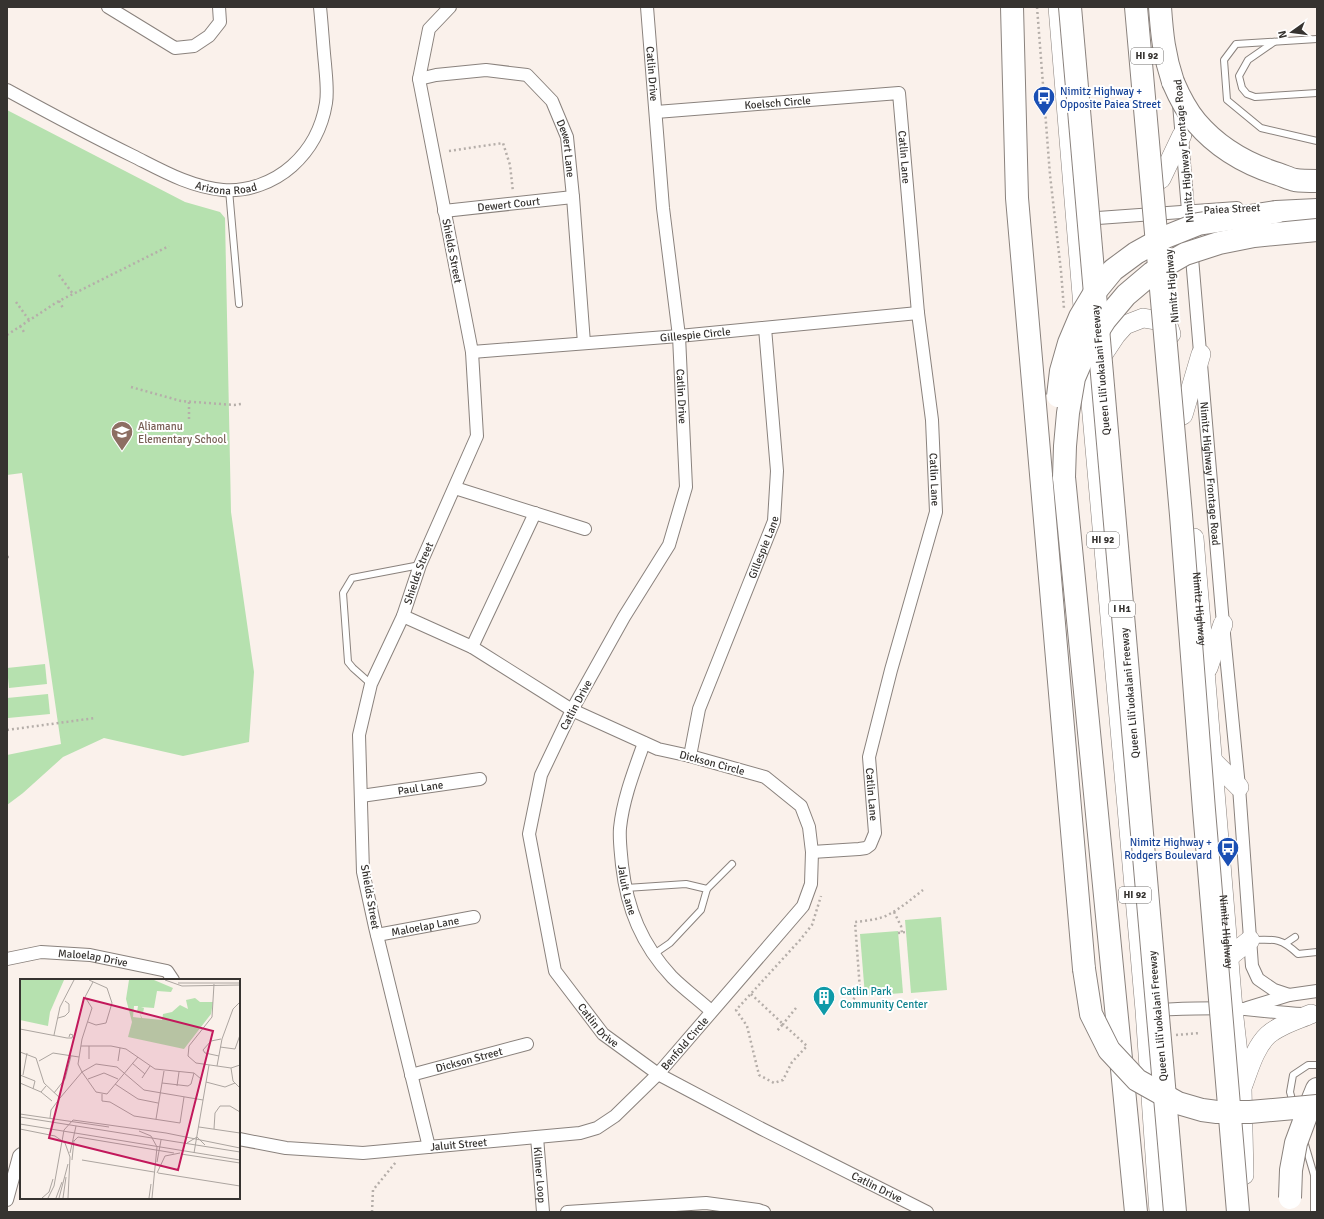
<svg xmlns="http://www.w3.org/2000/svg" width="1324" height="1219" font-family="Signika,sans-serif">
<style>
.green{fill:#b6e1af}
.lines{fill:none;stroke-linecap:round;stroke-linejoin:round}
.lane-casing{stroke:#8a827d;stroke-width:8}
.street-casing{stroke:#8a827d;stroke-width:14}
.primary-casing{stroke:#8a827d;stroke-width:20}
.highway-casing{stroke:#8a827d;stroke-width:24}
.path{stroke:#b5aea9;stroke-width:2.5;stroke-dasharray:2 3;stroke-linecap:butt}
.lane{stroke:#fff;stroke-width:6}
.street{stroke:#fff;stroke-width:12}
.primary{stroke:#fff;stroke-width:19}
.highway{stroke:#fff;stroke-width:22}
.highway-bridge-casing{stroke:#8a827d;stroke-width:24;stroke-linecap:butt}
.highway-bridge{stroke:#fff;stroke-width:22}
.labels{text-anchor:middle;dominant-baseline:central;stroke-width:4;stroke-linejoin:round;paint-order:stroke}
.shield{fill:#fff;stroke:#72706e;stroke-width:1}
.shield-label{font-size:10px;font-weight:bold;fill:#363330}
.street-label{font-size:11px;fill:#363330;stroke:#fff}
.transit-label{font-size:11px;fill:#164399;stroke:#fff;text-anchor:start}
.education-label{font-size:11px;fill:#785e54;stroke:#fff;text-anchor:start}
.culture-label{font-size:11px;fill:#0d838f;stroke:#fff;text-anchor:start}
.inset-road{fill:none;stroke:#aca5a0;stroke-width:1}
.view{fill:#c2185b;fill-opacity:0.15;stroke:#c2185b;stroke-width:2}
.inset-edge{fill:none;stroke:#363330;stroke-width:2}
</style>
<rect width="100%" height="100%" fill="#faf1eb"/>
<g class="green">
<polygon points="7,110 185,202 220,212 225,218 231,512 254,672 249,742 183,756 104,738 63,757 23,793 7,805 7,755 61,744 22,473 7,475"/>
<polygon points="45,664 47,684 9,688 7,668"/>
<polygon points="48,694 50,714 8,718 7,698"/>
<polygon points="941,917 947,990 911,993 905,920"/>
<polygon points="898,931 903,993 865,996 860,934"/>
</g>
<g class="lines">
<g class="lane-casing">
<g id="lane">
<polyline points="1317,39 1236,44 1224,60 1227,100 1261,128 1317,141"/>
<polyline points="1274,42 1248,60 1239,76 1242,88 1247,94 1255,97 1317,93"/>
<polyline points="229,190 239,304"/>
<polyline points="371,684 353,668 348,662 343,593 352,578 420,565"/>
<polyline points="626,888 686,884 707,889 701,910 670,943 654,954"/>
<polyline points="707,889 732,864"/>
<path d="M1252,940C1275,939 1281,938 1298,954L1317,952"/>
<polyline points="1286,943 1295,937"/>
<polyline points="1293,1103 1290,1092 1293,1075 1308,1065 1317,1065"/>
<polyline points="1304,1141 1314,1175 1314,1212"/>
</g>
</g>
<g class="street-casing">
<g id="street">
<polyline points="108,7 175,48 194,46 209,36 220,22 219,7"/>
<path id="s1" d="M647,7L663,208L679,336L686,487L669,545L624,617L572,710L541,775L529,834L555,971L603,1034L658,1074L762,1129L927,1212"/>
<path id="s2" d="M419,79L436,75L486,70L527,75L552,101L567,137L573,197L584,343"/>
<path id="s3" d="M7,90C49,113 90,135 133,156C161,170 190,187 223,190C248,192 274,182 292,166C311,149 322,128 326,103C328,91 326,77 325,64C323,45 322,26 320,7"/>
<path id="s4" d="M1179,104L1223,624L1239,787L1252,966L1258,979L1274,990L1289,995"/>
<path id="s5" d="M656,112L899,93L918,313L932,420L936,512L891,670L869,757L875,833L870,845L866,848L859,849L812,852"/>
<path id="s6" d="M444,211L573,197"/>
<polyline points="1084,219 1237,208"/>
<path id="s7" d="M472,352L679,336L918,313"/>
<polyline points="455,488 585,529"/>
<polyline points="472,647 535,513"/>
<path id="s8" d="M644,743C634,771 623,799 620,828C619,840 621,853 622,865C627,909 642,945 672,977C684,989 699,1000 711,1011"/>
<path id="s9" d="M690,756L699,709L774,521L777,471L765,328"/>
<path id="s10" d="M361,796L480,779"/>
<path id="s11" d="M377,935L474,917"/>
<path id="s12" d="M7,959L41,952L90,955L167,971L173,980"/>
<polyline points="1247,1008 1289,995 1317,991"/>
<path d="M1152,1010C1182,1009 1215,1007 1245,1009C1264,1011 1284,1013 1303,1014"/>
<path id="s13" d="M411,1075L527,1044"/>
<path id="s14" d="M537,1137L543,1212"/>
<path id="s15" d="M239,1139L286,1148L363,1153L580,1133L597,1128L615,1116L658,1074L803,906L811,884L812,852L809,827L801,806L765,777L690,756L658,749L572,710L472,647L403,616"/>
<path id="s16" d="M429,1147L375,927L363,872L359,735L371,684L403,616L420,565L477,436L472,352L419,79L429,29L450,7"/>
<polyline points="7,1200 19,1156 21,1154"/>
<polyline points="567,1212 706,1203 758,1210 764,1212"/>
</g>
</g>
<g class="primary-casing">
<g id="primary">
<polyline points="1058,7 1084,319"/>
<polyline points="1161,179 1182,135"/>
<polyline points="1086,347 1145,1010 1159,1212"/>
<polyline points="1098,365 1104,353 1116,335 1125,325 1143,318 1161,321 1169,328 1171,334"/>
<polyline points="1183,415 1201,354"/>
<path id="s17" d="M1194,538L1233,1009L1242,1089L1244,1175"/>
<polyline points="1208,668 1223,624"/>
<polyline points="1213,761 1239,787"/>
<polyline points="1229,957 1250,940"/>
<path d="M1243,1085C1249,1069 1255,1047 1268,1035C1279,1025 1297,1020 1311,1014"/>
</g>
</g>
<g class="highway-casing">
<g id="highway">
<polyline points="1012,7 1017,198 1084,969"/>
<path d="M1160,7C1162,35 1164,55 1173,82"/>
<polyline points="1276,212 1317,210"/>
<polyline points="1064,477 1136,1212"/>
<polyline points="1306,1116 1317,1089"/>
</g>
</g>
<g class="path">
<polyline points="1037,7 1050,175 1061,271 1064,309"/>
<polyline points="449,151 503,143 510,165 513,192"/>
<polyline points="59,275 73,294"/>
<polyline points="59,301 63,308"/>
<polyline points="16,302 29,320"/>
<polyline points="20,326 24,332"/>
<polyline points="7,335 57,302 169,246"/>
<polyline points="131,387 181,401 234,405 241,404"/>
<polyline points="189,402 189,419"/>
<polyline points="7,557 9,557"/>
<polyline points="7,730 95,718"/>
<polyline points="894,912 901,926 902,933"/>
<polyline points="898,933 906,932"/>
<polyline points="751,994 783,1024 777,1031"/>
<path d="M850,1003L859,993L860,990L855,922C864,921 874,920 883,917C898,911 910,900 923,890"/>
<polyline points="796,1008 783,1024 807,1046 792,1062 783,1080 774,1083 759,1075 747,1026 736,1010 800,940 812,925 821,896"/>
<polyline points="1176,1035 1200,1033"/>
<polyline points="372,1212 373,1190 396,1162"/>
</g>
<use href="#lane" class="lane"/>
<use href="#street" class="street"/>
<use href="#primary" class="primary"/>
<use href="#highway" class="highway"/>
<g class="highway-bridge-casing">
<g id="highway-bridge">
<polyline points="1070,7 1175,1212"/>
<polyline points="1136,7 1181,515 1204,810 1238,1212"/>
<path d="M1173,82C1179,96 1186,110 1196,122C1218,148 1246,164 1278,174C1284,176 1290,179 1295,180C1302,181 1310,181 1317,181"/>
<polyline points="1058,396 1061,371 1069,343 1080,317 1095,292 1113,270 1136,253 1163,238 1198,224 1276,212"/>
<polyline points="1064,477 1065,446 1068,413 1074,378 1087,348 1105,320 1126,295 1152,273 1185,254 1219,243 1254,236 1317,230"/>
<polyline points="1084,969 1091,1014 1109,1050 1137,1080 1178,1103 1202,1110 1217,1112 1250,1112 1317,1106"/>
<polyline points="1290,1198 1291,1170 1296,1143 1306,1116"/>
</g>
</g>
<use href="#highway-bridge" class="highway-bridge"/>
</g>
<defs>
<g id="bus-pin" transform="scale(1.15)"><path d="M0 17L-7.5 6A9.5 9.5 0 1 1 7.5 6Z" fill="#1a4fb4" stroke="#fff"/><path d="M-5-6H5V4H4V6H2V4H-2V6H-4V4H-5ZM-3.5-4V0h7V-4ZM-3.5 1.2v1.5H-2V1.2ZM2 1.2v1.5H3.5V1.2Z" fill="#fff"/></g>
<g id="school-pin" transform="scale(1.15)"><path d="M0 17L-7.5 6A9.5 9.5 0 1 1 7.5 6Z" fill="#8d6e63" stroke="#fff"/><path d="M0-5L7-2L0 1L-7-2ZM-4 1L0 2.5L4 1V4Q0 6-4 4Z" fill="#fff"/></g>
<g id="building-pin" transform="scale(1.15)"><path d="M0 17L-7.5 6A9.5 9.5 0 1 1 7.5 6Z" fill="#0f9aa8" stroke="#fff"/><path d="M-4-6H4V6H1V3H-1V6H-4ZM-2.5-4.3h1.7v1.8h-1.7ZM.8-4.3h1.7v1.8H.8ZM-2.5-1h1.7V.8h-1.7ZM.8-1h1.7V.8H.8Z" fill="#fff"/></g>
</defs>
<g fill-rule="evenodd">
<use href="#bus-pin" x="1044" y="97"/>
<use href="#school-pin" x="122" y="432"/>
<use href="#bus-pin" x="1228" y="848"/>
<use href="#building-pin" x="824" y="997"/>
</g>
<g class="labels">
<g class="shield">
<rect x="1131" y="48" width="32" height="16" rx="3"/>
<rect x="1087" y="532" width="32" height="16" rx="3"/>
<rect x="1109" y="601" width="26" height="16" rx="3"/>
<rect x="1119" y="887" width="32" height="16" rx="3"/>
</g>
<g class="shield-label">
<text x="1147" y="56">HI 92</text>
<text x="1103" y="540">HI 92</text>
<text x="1122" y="609">I H1</text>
<text x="1135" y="895">HI 92</text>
</g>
<g class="street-label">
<text stroke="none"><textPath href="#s1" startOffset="67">Catlin Drive</textPath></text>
<text stroke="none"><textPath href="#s5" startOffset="122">Koelsch Circle</textPath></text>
<text stroke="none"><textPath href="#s2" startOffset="195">Dewert Lane</textPath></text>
<text transform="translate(1184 151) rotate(-95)">Nimitz Highway Frontage Road</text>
<text stroke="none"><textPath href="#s5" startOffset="308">Catlin Lane</textPath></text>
<text stroke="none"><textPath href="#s3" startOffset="242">Arizona Road</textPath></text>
<text stroke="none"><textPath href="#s6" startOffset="65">Dewert Court</textPath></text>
<text transform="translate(1232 209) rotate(-3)">Paiea Street</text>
<text transform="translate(452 251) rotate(79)">Shields Street</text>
<text transform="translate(1172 286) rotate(-95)">Nimitz Highway</text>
<text stroke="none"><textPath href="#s7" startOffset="224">Gillespie Circle</textPath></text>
<text transform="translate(1101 370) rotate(-95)">Queen Liliʻuokalani Freeway</text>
<text stroke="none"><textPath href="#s1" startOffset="391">Catlin Drive</textPath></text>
<text stroke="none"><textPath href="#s4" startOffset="371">Nimitz Highway Frontage Road</textPath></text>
<text stroke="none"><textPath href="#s5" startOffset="632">Catlin Lane</textPath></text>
<text stroke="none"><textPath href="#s9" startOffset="222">Gillespie Lane</textPath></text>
<text stroke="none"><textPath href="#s16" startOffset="593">Shields Street</textPath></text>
<text stroke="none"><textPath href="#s17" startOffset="71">Nimitz Highway</textPath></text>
<text transform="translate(1130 693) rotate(-95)">Queen Liliʻuokalani Freeway</text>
<text transform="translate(576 705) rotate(-62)">Catlin Drive</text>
<text transform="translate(712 763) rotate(15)">Dickson Circle</text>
<text stroke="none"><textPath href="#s10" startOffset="60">Paul Lane</textPath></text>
<text stroke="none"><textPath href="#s5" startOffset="956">Catlin Lane</textPath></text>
<text stroke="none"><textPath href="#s8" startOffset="151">Jaluit Lane</textPath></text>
<text transform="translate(370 897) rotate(80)">Shields Street</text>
<text stroke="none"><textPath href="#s11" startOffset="49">Maloelap Lane</textPath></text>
<text stroke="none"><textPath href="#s17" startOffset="395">Nimitz Highway</textPath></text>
<text stroke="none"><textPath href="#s12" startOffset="87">Maloelap Drive</textPath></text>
<text transform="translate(1158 1016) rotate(-95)">Queen Liliʻuokalani Freeway</text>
<text stroke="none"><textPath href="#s1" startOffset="1075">Catlin Drive</textPath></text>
<text stroke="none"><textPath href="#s15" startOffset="483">Benfold Circle</textPath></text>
<text stroke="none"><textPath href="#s13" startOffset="60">Dickson Street</textPath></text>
<text stroke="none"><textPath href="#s15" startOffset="221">Jaluit Street</textPath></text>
<text stroke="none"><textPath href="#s14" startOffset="38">Kilmer Loop</textPath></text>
<text stroke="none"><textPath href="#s1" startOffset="1399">Catlin Drive</textPath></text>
</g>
<g class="transit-label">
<text x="1060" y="91">Nimitz Highway +<tspan x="1060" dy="13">Opposite Paiea Street</tspan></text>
<text x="1212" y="842" text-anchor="end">Nimitz Highway +<tspan x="1212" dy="13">Rodgers Boulevard</tspan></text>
</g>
<g class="education-label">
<text x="138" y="426">Aliamanu<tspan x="138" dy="13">Elementary School</tspan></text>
</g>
<g class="culture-label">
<text x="840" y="991">Catlin Park<tspan x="840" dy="13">Community Center</tspan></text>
</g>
</g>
<g transform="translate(20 979)">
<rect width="220" height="220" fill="#faf1eb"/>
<path d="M0,1H44L30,33L28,47L0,41ZM109,1H134L153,9L151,13L137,12L134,29L121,28L124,29L123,34L117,33L118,27H114L113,38L121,39L120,34L122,39L142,41L143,35L152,33L160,26L168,30L166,21L175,19L180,23H193L191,35L164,70L108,58L112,43L106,20Z" fill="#b6e1af"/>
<path class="inset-road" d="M145,1L162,7L220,6M73,3L65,18L72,29L62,60L58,85L62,93L76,113L87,115L118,78M158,4H220M194,5L192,38L169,67L168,77L176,84L211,89L220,86M38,39L45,37L49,33V25L45,22M68,43L76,46L86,44L92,24L87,9L69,1M0,50L47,59H52L53,56L50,55L49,58M34,56L40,28L54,1M61,67H91L106,70L135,90L174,94L181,100L176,120M69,67V80M200,68L215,70L220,56M0,73L16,79L24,104L40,119M199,77L185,74L183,71L191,62L201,60M19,82L33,74L59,78M98,82L100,69M112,84L125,95M197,87L202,60L213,30L220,23M211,89L213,102L220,109M0,96L15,102L13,110M3,96L7,74M122,99L130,87M68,100L84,94L98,100M186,103L205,108L215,104M0,104L21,113L26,107M142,104L168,107L171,105L174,94M95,105L118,120L138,124M157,107L159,93M21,113L32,122M34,114L45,100L51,77M82,115V122L90,123L114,137L160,144L164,118M0,135L89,148M0,138L220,173M30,139L31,131L40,119L62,93L76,85L97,88L124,111L183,121M136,140L144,92M0,145L220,181M179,148L220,154M0,150L35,157L45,164L50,178L48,219M194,150L195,134L200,127H210L220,133M119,152L131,157L137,168L132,219M54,162L58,158L154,174M167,164L177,158L185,166M50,174L56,147M174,174L189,86M161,175L220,184M52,181L54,161M62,181L134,193M137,183L141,161M137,194L145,177L160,174M138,194L220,207M22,219L29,213L33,200M28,219L34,207L44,151L53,141L146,154L220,169M36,219L42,203M39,219L48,185M43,219L46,198M129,219L131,205"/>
<path class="view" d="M64,19L193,52L158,191L29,159Z"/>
<rect width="220" height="220" class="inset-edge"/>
</g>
<rect width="1324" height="1219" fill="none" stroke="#363330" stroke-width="16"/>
<g transform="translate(1292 32) rotate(256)" stroke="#ffffff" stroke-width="3" paint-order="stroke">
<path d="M0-3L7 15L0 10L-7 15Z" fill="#363330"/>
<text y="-6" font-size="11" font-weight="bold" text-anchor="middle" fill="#363330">N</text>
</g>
</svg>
